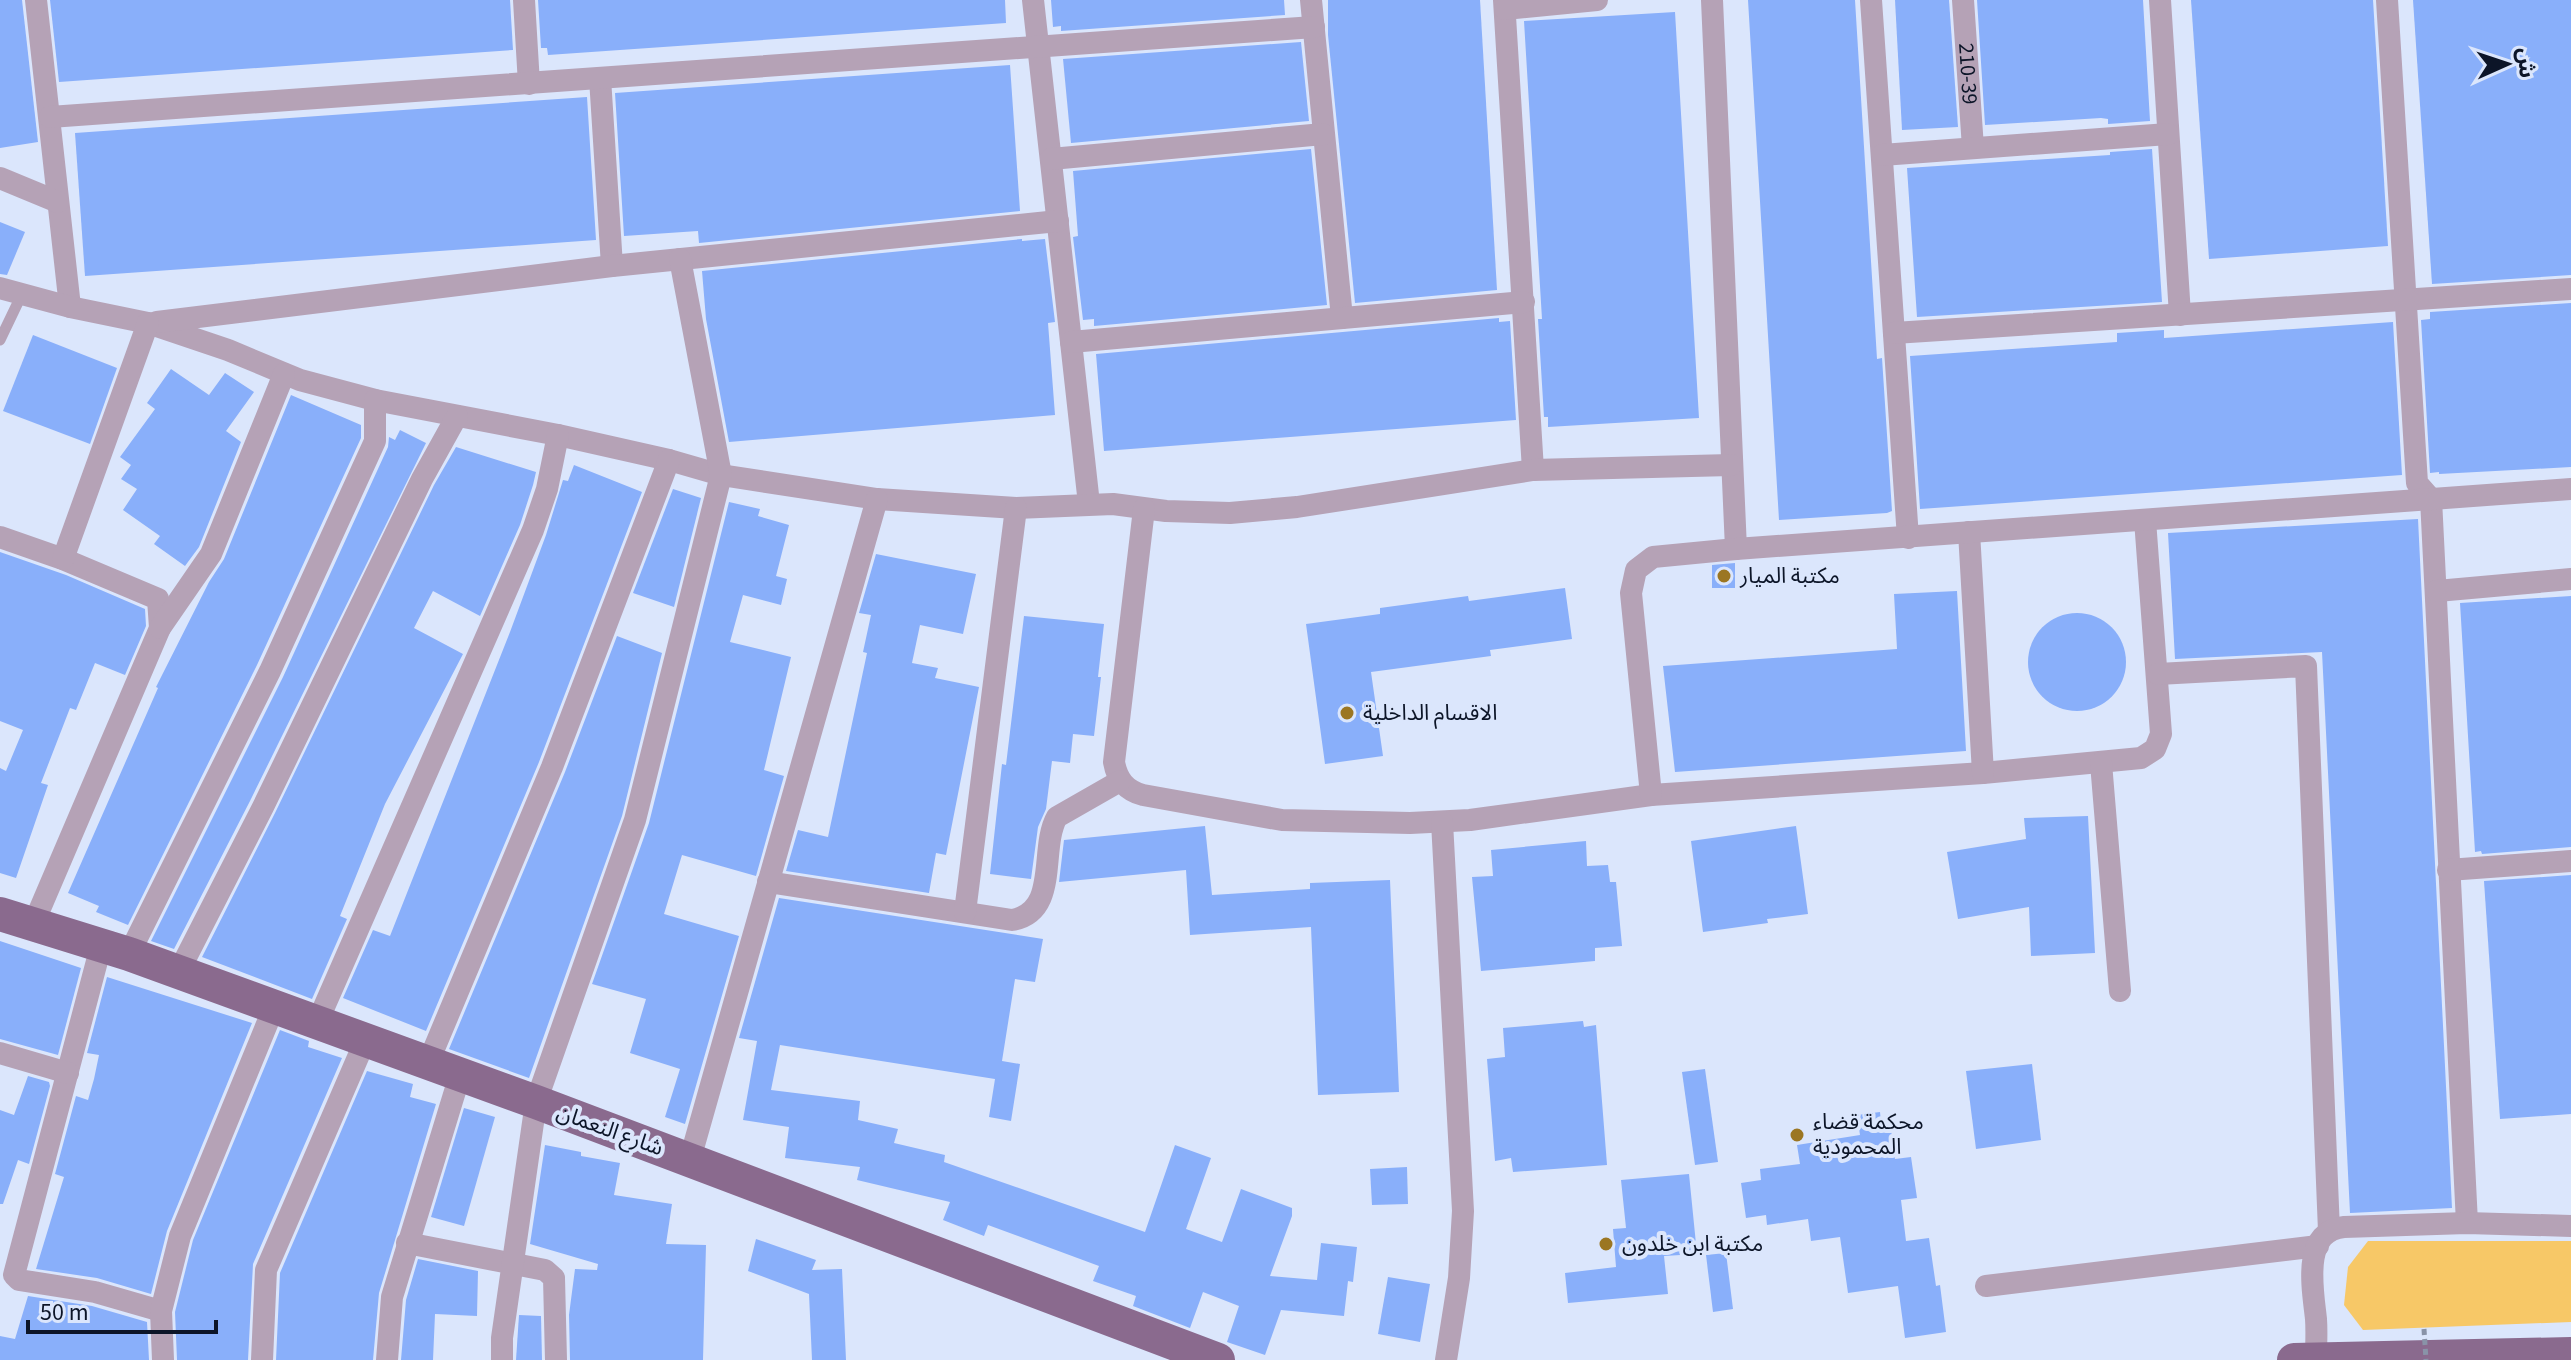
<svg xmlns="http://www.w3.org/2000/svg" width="2571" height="1360" font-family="'Source Sans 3','Noto Sans Arabic',sans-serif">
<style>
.green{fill:#f7c867}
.building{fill:#89affa}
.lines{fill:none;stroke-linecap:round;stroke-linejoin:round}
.lane{stroke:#b5a2b6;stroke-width:11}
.street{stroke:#b5a2b6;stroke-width:22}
.primary{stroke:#8a6a8e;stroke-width:34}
.path-bridge{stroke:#8993a8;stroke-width:5;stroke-dasharray:6 4;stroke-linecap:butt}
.poi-dot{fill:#9b7622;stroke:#dbe6fc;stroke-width:3}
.labels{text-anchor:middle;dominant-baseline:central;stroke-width:8;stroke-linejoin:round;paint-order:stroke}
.street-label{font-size:22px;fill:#0c1528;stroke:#dbe6fc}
.poi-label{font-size:22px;fill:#0c1528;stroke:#dbe6fc;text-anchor:start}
</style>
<rect width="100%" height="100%" fill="#dbe6fc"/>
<polygon class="green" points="2368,1241 2571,1241 2571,1322 2363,1330 2344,1305 2348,1267"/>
<g class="building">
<polygon points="0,0 22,0 38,142 0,148"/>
<polygon points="50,0 510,0 513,50 59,82"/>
<polygon points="538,0 1005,0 1006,23 548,55 547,48 541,48"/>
<polygon points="1051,0 1284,0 1285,15 1061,31 1061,26 1053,27"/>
<polygon points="1328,0 1480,0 1497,290 1355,303 1328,35"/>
<polygon points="1748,0 1855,0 1877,359 1882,358 1892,511 1887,513 1779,520"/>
<polygon points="1895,0 1949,0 1958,127 1902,130"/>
<polygon points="1977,0 2143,0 2150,121 2108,124 2108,119 2101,118 1985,125"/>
<polygon points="2191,0 2373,0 2388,246 2209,259"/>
<polygon points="2413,0 2571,0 2571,275 2432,284"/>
<polygon points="1675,12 1699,418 1548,427 1548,417 1544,417 1538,319 1542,319 1524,21"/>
<polygon points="1301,42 1309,121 1071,143 1063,59"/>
<polygon points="1010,65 1020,211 699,243 698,231 624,236 615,93"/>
<polygon points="587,97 596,240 85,276 75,133"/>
<polygon points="1311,149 1327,305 1094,326 1094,319 1083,320 1073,237 1078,236 1073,171"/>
<polygon points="2152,149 2162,302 1917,317 1907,168 2110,155 2110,152"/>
<polygon points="0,222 25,232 7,275 0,274"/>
<polygon points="1022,239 1022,241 1045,239 1055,322 1048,323 1055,415 729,442 706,319 702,271"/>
<polygon points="2571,303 2571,467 2439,474 2439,472 2430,473 2421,320 2430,319 2430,312"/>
<polygon points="1499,318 1499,322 1510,321 1516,420 1104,451 1096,354"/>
<polygon points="2393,322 2402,475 1920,509 1910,356 2117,342 2117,333 2164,330 2164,338"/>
<polygon points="33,335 117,368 90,444 3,411"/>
<polygon points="171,369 209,395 225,373 254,392 226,431 241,442 199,547 185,566 154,544 160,536 123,510 137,489 121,479 131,465 120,457 155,409 147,403"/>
<polygon points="291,395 361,425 361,438 257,665 128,925 96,912 99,906 68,893 158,688 156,687 209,582 224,559"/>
<polygon points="400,430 426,443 250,801 174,949 151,941 283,677 388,447 389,437 395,440"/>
<polygon points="456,447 536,472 533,485 520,525 480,616 433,591 414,628 463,654 385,804 340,916 347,919 312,999 202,957 275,813 434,485"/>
<polygon points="574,465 642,492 539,762 426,1031 343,998 373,930 390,936 510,632 546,535 563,480 568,481"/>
<polygon points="673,489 701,498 674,607 633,593"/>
<polygon points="729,502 760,509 758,516 789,525 776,576 787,579 781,605 743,595 730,642 791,657 764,770 784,776 756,876 682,855 664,914 739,936 685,1124 665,1117 680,1069 630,1053 646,999 592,984 649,823"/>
<polygon points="2418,519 2452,1208 2350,1213 2322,652 2175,659 2168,533"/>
<polygon points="0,552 66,575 145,609 146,626 125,675 95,663 76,710 70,708 41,783 48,785 16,878 0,873 0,768 6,771 23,730 0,721"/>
<polygon points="876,554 976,574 963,634 920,625 912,663 938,668 935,678 979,687 946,855 936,853 929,893 786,871 798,830 828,837 867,653 863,652 871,615 859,613"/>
<polygon points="1735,563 1735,588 1712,588 1712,565"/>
<polygon points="1565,588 1572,639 1490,650 1491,656 1371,672 1383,756 1325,764 1306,624 1380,614 1380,608 1468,596 1469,601"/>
<polygon points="1957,591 1966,751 1675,772 1663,666 1897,649 1894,594"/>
<polygon points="2571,596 2571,847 2482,854 2481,851 2475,852 2460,603"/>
<circle cx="2077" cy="662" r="49"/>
<polygon points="1024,616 1104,624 1098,677 1101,677 1094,736 1073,734 1070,763 1052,761 1046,809 1038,827 1031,879 990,874 1002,764 1006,765"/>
<polygon points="617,636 662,653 622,816 529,1078 449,1049 565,772"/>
<polygon points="2088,816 2095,953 2031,956 2029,907 1958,919 1947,852 2026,839 2024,818"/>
<polygon points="1205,826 1212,895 1310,889 1310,883 1390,880 1399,1092 1318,1095 1311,927 1190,935 1186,870 1059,882 1064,840"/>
<polygon points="1796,826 1808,914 1767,919 1768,923 1703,932 1691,841"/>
<polygon points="1586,841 1587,866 1608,865 1610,882 1616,882 1622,946 1595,948 1595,961 1481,971 1472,877 1493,876 1491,850"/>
<polygon points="2571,875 2571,1114 2500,1119 2484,881"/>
<polygon points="779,898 1043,939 1035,982 1015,979 1002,1061 1020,1064 1011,1121 989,1117 995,1079 780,1045 771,1090 860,1101 858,1120 898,1129 894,1143 945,1155 944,1162 1145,1232 1175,1145 1211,1158 1186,1229 1222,1242 1241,1189 1292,1208 1292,1216 1270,1276 1317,1280 1321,1243 1357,1247 1353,1282 1348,1281 1344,1316 1281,1310 1265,1355 1227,1342 1239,1306 1203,1292 1190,1328 1133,1306 1136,1296 1093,1281 1099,1266 988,1225 984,1236 943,1220 950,1202 857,1180 860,1167 785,1158 789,1127 743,1120 757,1041 739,1038"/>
<polygon points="0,941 81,968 58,1055 0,1039"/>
<polygon points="107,977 252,1023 167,1231 151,1294 97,1278 36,1269 64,1177 55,1174 76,1096 88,1100 94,1079 99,1055 87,1053"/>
<polygon points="1583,1021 1584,1027 1596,1025 1607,1165 1513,1172 1511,1158 1495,1161 1487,1059 1505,1057 1503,1028"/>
<polygon points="280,1030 309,1041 308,1047 342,1058 253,1264 248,1360 177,1360 175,1312 193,1240"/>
<polygon points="2032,1064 2041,1140 1976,1149 1966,1071"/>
<polygon points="1705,1069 1718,1162 1695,1165 1682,1072"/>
<polygon points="367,1071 413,1084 410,1097 436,1104 379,1293 373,1360 276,1360 280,1273"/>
<polygon points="28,1076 49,1082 50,1086 29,1164 18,1160 3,1204 0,1204 0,1110 14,1115"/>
<polygon points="464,1108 495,1117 464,1226 431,1217"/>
<polygon points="1880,1112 1882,1132 1891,1130 1895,1159 1911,1157 1917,1198 1901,1200 1906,1241 1929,1238 1936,1286 1940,1285 1946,1332 1905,1338 1898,1286 1848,1293 1840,1237 1811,1241 1808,1219 1767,1225 1766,1215 1746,1218 1741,1183 1761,1180 1760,1169 1800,1164 1797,1145 1860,1135 1857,1115"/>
<polygon points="545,1145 581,1152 581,1156 620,1163 614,1195 672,1204 666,1244 706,1245 703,1360 570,1360 569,1315 575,1269 597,1270 598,1264 530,1244"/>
<polygon points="1407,1167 1408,1204 1372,1205 1370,1169"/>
<polygon points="1689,1174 1697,1254 1664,1256 1668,1294 1568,1303 1565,1273 1616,1267 1613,1229 1626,1228 1621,1180"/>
<polygon points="756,1239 816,1260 812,1270 842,1269 846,1360 812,1360 809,1294 748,1271"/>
<polygon points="1726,1253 1733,1309 1713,1312 1706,1255"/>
<polygon points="418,1259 478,1271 477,1316 435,1314 433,1360 401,1360 406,1300"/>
<polygon points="1388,1277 1430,1284 1420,1342 1378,1334"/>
<polygon points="28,1296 92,1306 147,1322 149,1360 0,1360 0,1336 15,1339"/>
<polygon points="519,1315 541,1316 542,1360 516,1360"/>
</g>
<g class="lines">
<polyline class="lane" points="0,340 22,294"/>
<g class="street">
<polyline points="36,0 70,307"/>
<polyline points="524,0 529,84"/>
<polyline points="1033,0 1089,504"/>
<polyline points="1311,0 1342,318"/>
<polyline points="1504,0 1533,470"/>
<polyline points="1712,0 1736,549"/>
<polyline points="1871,0 1908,538"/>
<path id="s1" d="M1963,0L1973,148"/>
<polyline points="2160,0 2180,315"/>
<polyline points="2387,0 2417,483 2431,499 2467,1223"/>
<polyline points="1505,9 1597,0"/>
<polyline points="600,78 612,266"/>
<polyline points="50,117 1314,27"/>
<polyline points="1882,155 2168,134"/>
<polyline points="1051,159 1323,134"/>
<polyline points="0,178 58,202"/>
<polyline points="0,288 70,307 148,323 228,350 300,380 375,400 558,435 669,460 721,475 877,499 1016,508 1113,504 1166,511 1230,513 1297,507 1533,470 1731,465"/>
<polyline points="157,322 612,266 1058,221"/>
<polyline points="1894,333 2571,289"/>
<polyline points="1071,342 1524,302"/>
<path d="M1144,509L1114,762C1117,779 1125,790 1143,795L1282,820L1410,823L1470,820L1651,795L1983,773L2141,758L2155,749L2161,734L2145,520"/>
<polyline points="1969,532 1983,773"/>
<polyline points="0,537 63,559 158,599 160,628 33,925"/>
<polyline points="63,559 148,323"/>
<polyline points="2437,591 2571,579"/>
<polyline points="160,628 211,554 284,374"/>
<polyline points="2158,674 2306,666 2329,1231"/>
<polyline points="2101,763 2120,991"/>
<polyline points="1651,795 1631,593 1636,570 1653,557 1736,549 2571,489"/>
<polyline points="1442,822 1463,1211 1459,1278 1446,1360"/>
<polyline points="2448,870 2571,861"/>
<path d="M768,882L1012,920C1060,912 1039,848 1057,817L1120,781"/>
<polyline points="965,912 1016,508"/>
<polyline points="101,946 14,1275 19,1280 95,1292 161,1311"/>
<polyline points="129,954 270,671 375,441 375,400"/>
<polyline points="178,973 263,807 422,479 457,416"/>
<polyline points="317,1023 533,530 547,489 558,435"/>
<polyline points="0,1053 68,1073"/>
<polyline points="428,1063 552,767 669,460"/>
<polyline points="690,1159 877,499"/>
<polyline points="407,1243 545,1270 554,1278 556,1360"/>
<polyline points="1986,1286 2318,1246"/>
<path d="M2316,1358C2316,1345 2317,1332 2316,1319C2313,1290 2301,1231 2344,1227L2467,1223L2571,1226"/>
<polyline points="163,1360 161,1311 180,1236 274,1007"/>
<polyline points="262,1360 266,1270 365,1041"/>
<polyline points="387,1360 392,1297 460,1075"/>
<polyline points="502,1360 502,1338 536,1102 635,820 721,475 680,259"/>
</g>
<g class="primary">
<polyline points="0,914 129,954 536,1102 1218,1360"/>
<polyline points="2294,1360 2571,1354"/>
</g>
<polyline class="path-bridge" points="2424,1329 2426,1360"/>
</g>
<g class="poi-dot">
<circle cx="1724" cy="576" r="8"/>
<circle cx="1347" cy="713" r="8"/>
<circle cx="1797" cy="1135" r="8"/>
<circle cx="1606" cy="1244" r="8"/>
</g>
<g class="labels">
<g class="street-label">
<text stroke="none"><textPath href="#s1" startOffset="74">210-39</textPath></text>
<text transform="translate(610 1130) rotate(20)">شارع النعمان</text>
</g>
<g class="poi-label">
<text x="1740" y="576">مكتبة الميار</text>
<text x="1363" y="713">الاقسام الداخلية</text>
<text x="1813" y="1122">محكمة قضاء<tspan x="1813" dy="25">المحمودية</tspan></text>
<text x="1622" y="1244">مكتبة ابن خلدون</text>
</g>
</g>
<g transform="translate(2507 64) rotate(87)" stroke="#dbe6fc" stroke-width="6" paint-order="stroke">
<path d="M0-6L14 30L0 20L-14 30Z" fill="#0c1528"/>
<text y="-12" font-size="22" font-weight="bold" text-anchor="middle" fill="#0c1528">ش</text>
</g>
<path d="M28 1320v12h188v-12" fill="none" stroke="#0c1528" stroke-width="4"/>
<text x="40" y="1320" font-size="24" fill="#0c1528" stroke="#dbe6fc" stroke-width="6" paint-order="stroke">50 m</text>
</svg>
